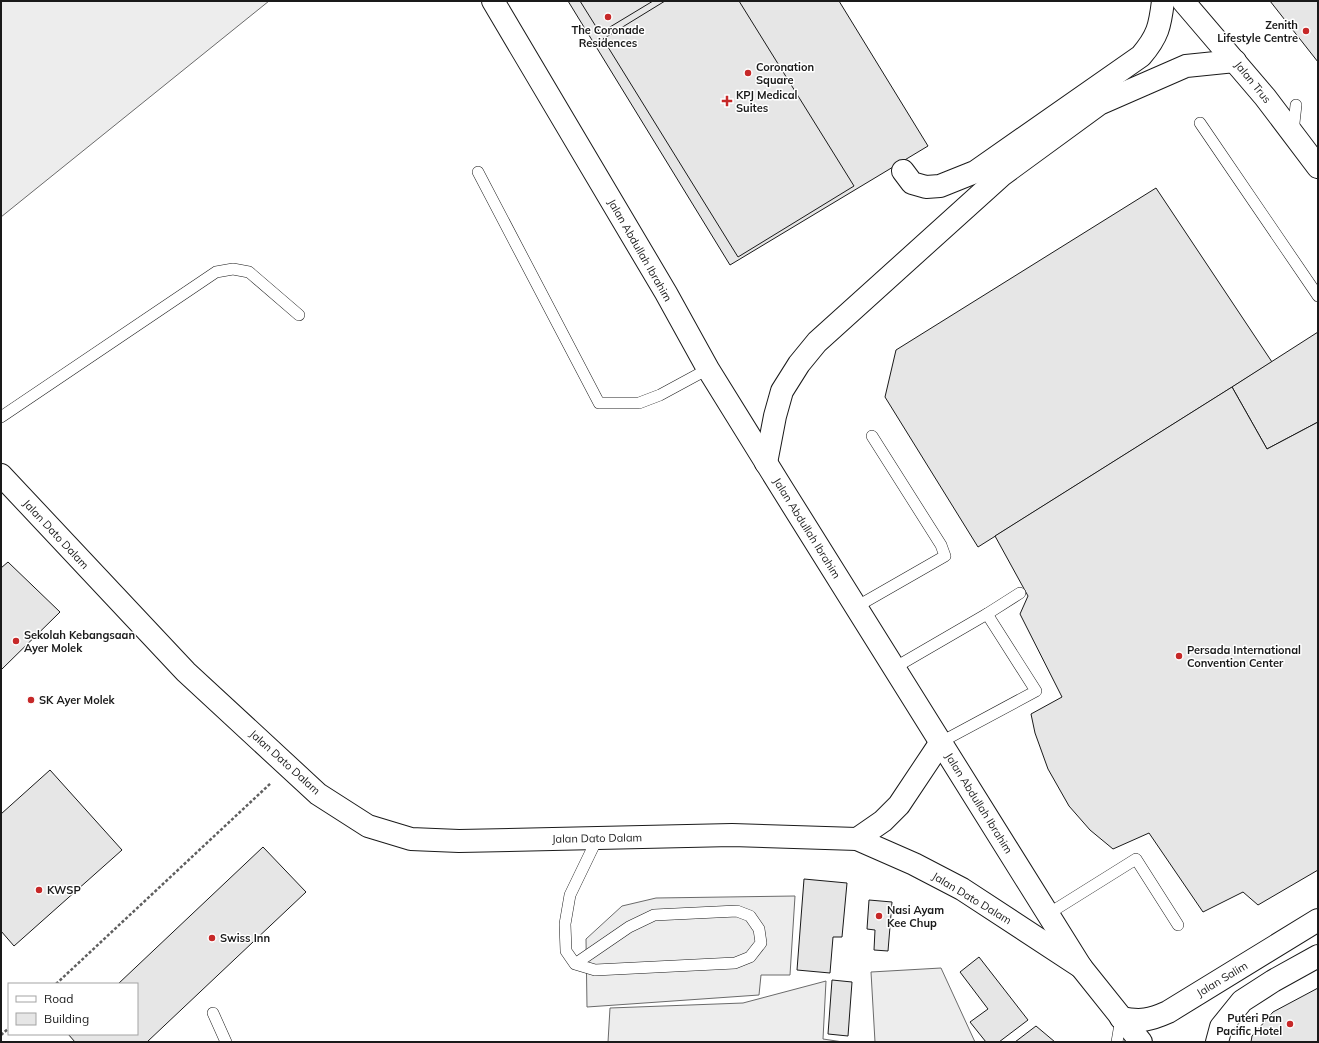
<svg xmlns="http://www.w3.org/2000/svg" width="1319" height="1043" font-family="Mulish,sans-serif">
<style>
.built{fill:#ededed;stroke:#6a6a6a}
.building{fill:#e6e6e6;stroke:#1a1a1a}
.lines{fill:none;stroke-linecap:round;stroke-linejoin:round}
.service-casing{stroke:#1a1a1a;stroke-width:12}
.minor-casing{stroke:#1a1a1a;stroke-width:24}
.tertiary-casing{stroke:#1a1a1a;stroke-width:24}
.path{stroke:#5f5f5f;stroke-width:2.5;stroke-dasharray:3 2;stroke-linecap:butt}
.service{stroke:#fff;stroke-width:11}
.minor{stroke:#fff;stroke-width:22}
.tertiary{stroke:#fff;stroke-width:22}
.poi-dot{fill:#c62828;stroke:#fff;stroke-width:1.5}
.labels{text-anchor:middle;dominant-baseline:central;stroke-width:3;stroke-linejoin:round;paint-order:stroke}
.poi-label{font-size:11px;font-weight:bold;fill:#1a1a1a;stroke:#fff;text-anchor:start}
.street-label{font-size:11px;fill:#1a1a1a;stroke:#fff}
</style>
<rect width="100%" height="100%" fill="#fff"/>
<g class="built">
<polygon points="1,1 269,1 1,217"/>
<polygon points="795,896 790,975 761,975 759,995 587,1007 586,939 622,906 656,898"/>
<polygon points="941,968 975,1042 875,1042 871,972"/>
<polygon points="826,981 823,1039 843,1042 608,1042 610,1008 743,1003"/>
</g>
<g class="building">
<polygon points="568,1 839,1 928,146 730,265"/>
<polygon points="580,1 653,1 600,33"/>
<polygon points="665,1 739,1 854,186 738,257 603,39"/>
<polygon points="1270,1 1318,1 1318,62"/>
<polygon points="1156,188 1272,362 978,547 885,397 896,350"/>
<polygon points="1318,332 1318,422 1267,449 1232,387"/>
<polygon points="1232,387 1267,449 1318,422 1318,870 1258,905 1243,892 1203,912 1149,833 1113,849 1090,830 1069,806 1048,769 1035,733 1031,714 1062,697 1020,614 1028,596 995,536"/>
<polygon points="8,562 60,612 1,670 1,568"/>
<polygon points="50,770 122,850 14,946 1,931 1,814"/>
<polygon points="263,847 306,892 147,1042 75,1042 68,1034 137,1034 137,984 118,984"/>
<polygon points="804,879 847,883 842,937 833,937 830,973 797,970"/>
<polygon points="869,900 892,902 888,951 874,950 875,930 867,929"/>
<polygon points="979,957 1028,1020 999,1042 986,1042 970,1022 988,1009 960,972"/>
<polygon points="832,980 852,982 848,1036 828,1034"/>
<polygon points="1318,988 1318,1042 1251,1042 1252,1036 1273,1012"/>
<polygon points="1036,1026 1055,1042 1015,1042"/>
</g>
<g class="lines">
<g class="service-casing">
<g id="service">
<polyline points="1200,123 1318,296"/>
<polyline points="1293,132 1296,105"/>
<polyline points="478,172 599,403 639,403 660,395 708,369"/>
<polyline points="1,417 216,272 233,269 249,272 299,315"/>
<polyline points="856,607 945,556 941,545 872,436"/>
<polyline points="987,614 1020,593"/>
<polyline points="894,668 987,614 1036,691 941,742"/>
<polyline points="1048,914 1136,859 1178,925"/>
<polyline points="575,964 629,927 654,915 737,911 750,916 759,929 761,943 750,957 735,963 595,970 575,964 566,951 565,924 570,895 598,837"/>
<polyline points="213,1013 226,1042"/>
<polyline points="1117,1042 1121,1018"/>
</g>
</g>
<g class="minor-casing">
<g id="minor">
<path d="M903,171L912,183L926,187L940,186L975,172L1141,56C1158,36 1160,26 1163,1"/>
<polyline points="766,463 775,416 782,391 799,364 817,342 1002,175 1099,104 1186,66 1235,61"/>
<polyline points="1,475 186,672 318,794 368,826 411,839 459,841 732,835 857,839 914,864 962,889 1081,967"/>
<polyline points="857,839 883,821 899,805 941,742"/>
<path d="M1121,1018C1141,1022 1150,1020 1168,1012L1318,920"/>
<polyline points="1217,1042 1221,1027 1242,1001 1273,981 1318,956"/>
</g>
</g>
<g class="tertiary-casing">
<g id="tertiary">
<polyline points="493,1 666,293 708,369 783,490 1081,967 1141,1042"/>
<polyline points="1183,1 1265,97 1318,167"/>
</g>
</g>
<g class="path">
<polyline points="56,984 271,783"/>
<polyline points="1,1035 9,1028"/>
</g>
<use href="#service" class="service"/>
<use href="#minor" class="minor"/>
<use href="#tertiary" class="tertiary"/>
</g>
<g class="poi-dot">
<circle cx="608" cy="17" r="4"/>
<circle cx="1306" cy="31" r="4"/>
<circle cx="748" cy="73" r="4"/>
<path d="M725 95h4v4h4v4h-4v4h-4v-4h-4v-4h4z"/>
<circle cx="16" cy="641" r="4"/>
<circle cx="1179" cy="656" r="4"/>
<circle cx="31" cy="700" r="4"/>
<circle cx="39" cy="890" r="4"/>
<circle cx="879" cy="916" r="4"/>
<circle cx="212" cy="938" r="4"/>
<circle cx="1290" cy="1024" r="4"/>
</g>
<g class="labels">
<g class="poi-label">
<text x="1298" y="25" text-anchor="end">Zenith<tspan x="1298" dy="13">Lifestyle Centre</tspan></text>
<text x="608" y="30" text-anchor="middle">The Coronade<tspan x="608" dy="13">Residences</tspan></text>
<text x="756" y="67">Coronation<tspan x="756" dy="13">Square</tspan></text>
<text x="736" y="95">KPJ Medical<tspan x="736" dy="13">Suites</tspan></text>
<text x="24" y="635">Sekolah Kebangsaan<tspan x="24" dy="13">Ayer Molek</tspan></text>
<text x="1187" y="650">Persada International<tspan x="1187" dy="13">Convention Center</tspan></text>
<text x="39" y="700">SK Ayer Molek</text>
<text x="47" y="890">KWSP</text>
<text x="887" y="910">Nasi Ayam<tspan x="887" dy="13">Kee Chup</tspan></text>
<text x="220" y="938">Swiss Inn</text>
<text x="1282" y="1018" text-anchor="end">Puteri Pan<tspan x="1282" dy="13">Pacific Hotel</tspan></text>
</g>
<g class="street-label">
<text transform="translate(1253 82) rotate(51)">Jalan Trus</text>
<text transform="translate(640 250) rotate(60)">Jalan Abdullah Ibrahim</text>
<text transform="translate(807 528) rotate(58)">Jalan Abdullah Ibrahim</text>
<text transform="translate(56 534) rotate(47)">Jalan Dato Dalam</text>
<text transform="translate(285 762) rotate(42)">Jalan Dato Dalam</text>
<text transform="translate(979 803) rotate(58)">Jalan Abdullah Ibrahim</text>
<text transform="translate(597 838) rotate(-1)">Jalan Dato Dalam</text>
<text transform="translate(972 898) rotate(31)">Jalan Dato Dalam</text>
<text transform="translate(1222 979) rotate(-31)">Jalan Salim</text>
</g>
</g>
<rect width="1319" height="1043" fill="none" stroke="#1a1a1a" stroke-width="4"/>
<rect x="8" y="983" width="130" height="52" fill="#ffffff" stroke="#a3a3a3"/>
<rect x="16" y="996" width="20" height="6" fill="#ffffff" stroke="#a3a3a3"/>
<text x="44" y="1003" font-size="12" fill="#1a1a1a">Road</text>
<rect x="16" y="1013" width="20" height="12" fill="#e6e6e6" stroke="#a3a3a3"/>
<text x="44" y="1023" font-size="12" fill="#1a1a1a">Building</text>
</svg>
